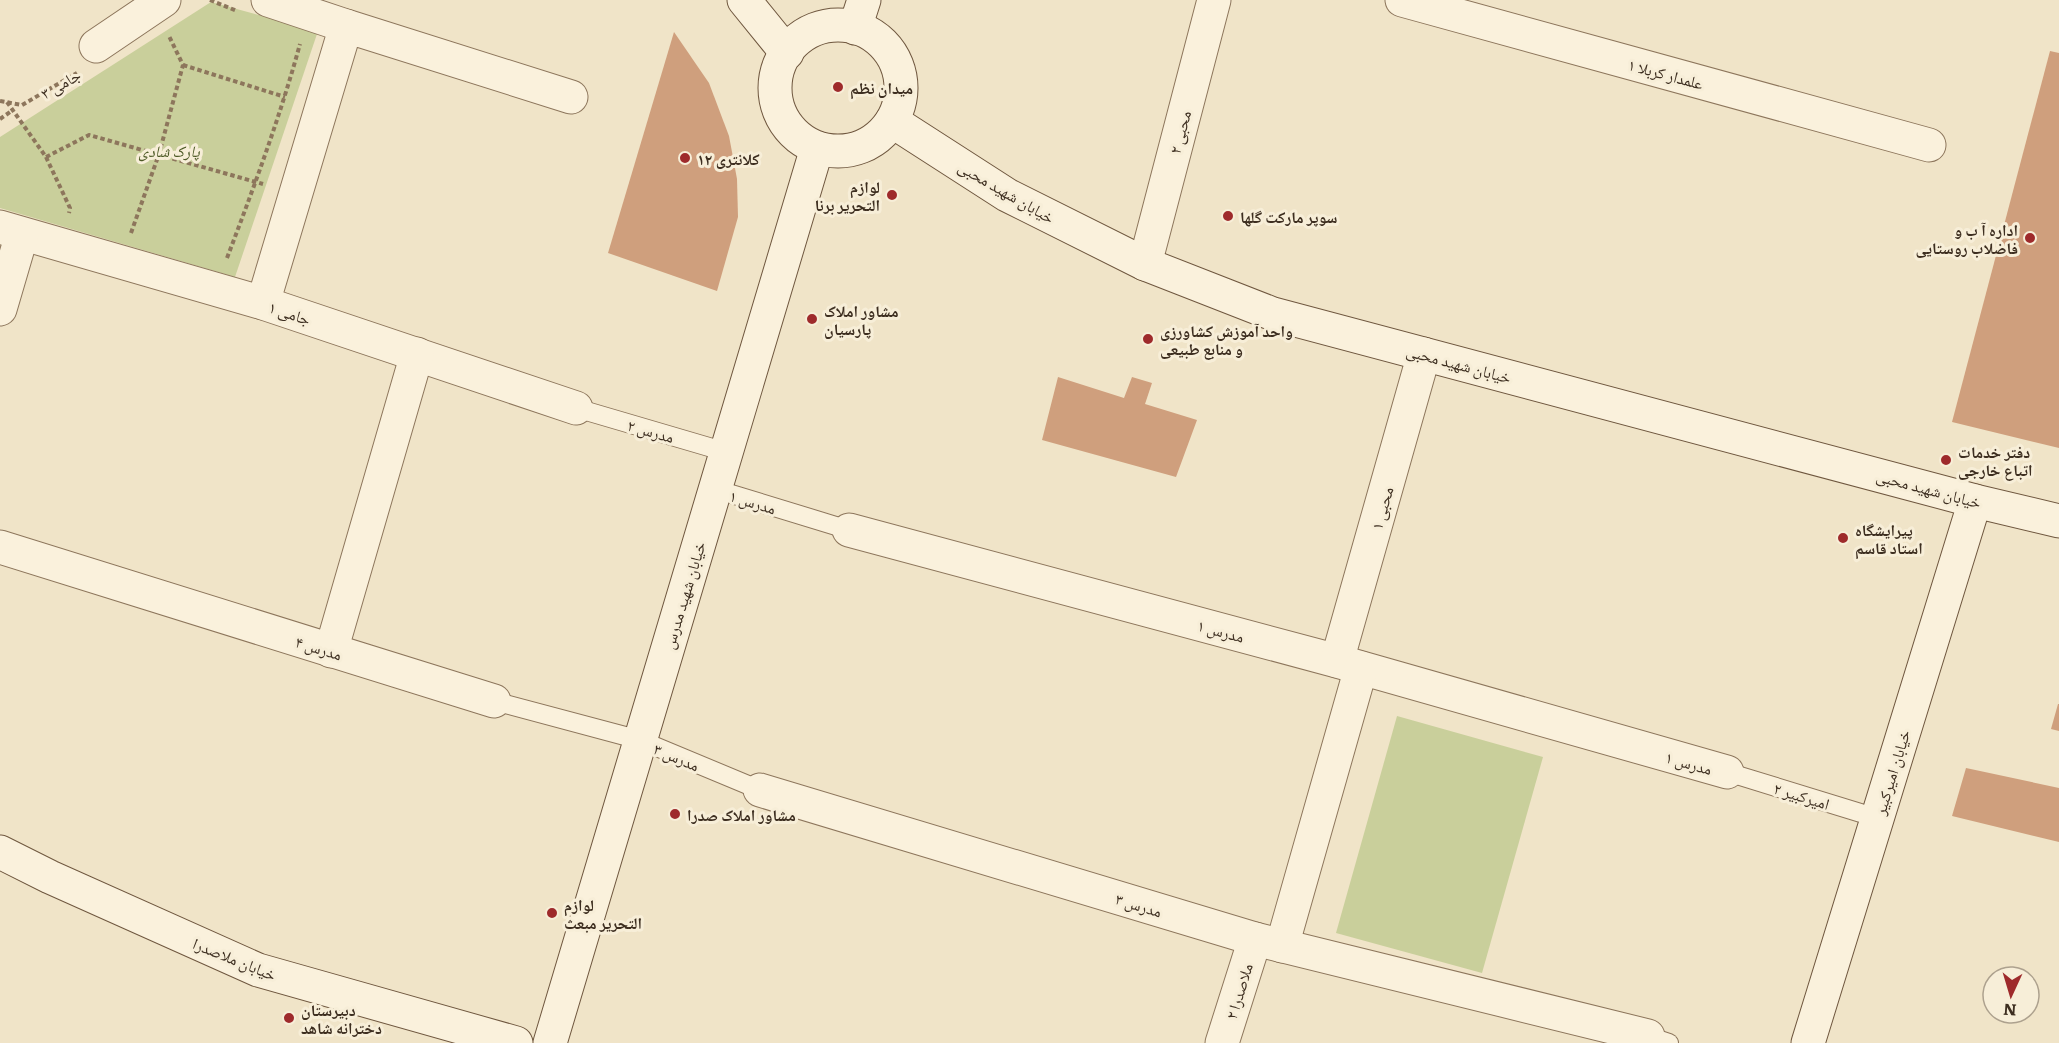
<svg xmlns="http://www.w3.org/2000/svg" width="2059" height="1043" font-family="Literata,'Noto Naskh Arabic',serif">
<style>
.green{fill:#c9cf9b}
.building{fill:#cf9f7d}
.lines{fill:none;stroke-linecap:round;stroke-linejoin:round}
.lane-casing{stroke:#8d765c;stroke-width:20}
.street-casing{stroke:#8d765c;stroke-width:35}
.secondary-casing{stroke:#6f573f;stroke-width:35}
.path{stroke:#8d765c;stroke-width:4;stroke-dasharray:4.5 3;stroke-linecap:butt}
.lane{stroke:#faf1dc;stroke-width:18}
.street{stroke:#faf1dc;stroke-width:33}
.secondary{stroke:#faf1dc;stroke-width:33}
.poi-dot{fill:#9e2a2b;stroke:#f7eed8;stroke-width:2}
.labels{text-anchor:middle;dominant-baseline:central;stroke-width:6;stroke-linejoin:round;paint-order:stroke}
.street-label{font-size:16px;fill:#3d2e20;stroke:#f7eed8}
.poi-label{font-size:16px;font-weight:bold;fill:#3d2e20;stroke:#f7eed8;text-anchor:start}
.park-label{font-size:16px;font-style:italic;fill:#4d5a26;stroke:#f7eed8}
</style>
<rect width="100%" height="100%" fill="#f0e4c8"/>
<g class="green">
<polygon points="211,2 318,31 235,277 0,208 0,137"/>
<polygon points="1397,716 1543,757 1482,973 1336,933"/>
</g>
<g class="building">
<polygon points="674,32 709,83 729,136 737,179 738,217 717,291 608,253"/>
<polygon points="2050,51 2059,53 2059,448 1952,422"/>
<polygon points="1058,377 1124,398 1132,377 1152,383 1145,404 1197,420 1176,477 1042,440"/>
<polygon points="2058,704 2059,704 2059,731 2051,729"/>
<polygon points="1966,768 2059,788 2059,842 1952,816"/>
</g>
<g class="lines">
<g class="lane-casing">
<g id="lane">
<polyline points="576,408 726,452"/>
<polyline points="715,489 849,530"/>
<polyline points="494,701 640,740 760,790"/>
<polyline points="1727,772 1877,818"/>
<polyline points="1648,1036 1669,1043"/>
</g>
</g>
<g class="street-casing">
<g id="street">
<polyline points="268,0 346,26"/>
<polyline points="1402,0 1929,145"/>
<polyline points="96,46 164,0"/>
<polyline points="0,227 263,303 576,408"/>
<polyline points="1145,264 1214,0"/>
<polyline points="263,303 346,26 571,97"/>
<polyline points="0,309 22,234"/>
<polyline points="849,530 1337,661 1727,772"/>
<polyline points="0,547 494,701"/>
<polyline points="331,651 417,354"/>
<polyline points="1337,661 1424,354"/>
<polyline points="760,790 1255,939 1648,1036"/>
<polyline points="1282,946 1361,668"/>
<polyline points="1222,1043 1255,939"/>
</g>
</g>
<g class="secondary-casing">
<g id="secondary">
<polyline points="744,0 787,53"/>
<circle cx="838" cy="88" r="63"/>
<polyline points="855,28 864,0"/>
<polyline points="892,121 1007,195 1145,264 1273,314 1975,501 2059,521"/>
<polyline points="0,852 50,877 258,970 516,1043"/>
<polyline points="550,1043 817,148"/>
<polyline points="1808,1043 1975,501"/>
</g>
</g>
<g class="path">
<polyline points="210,0 237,11"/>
<polyline points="183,65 285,97"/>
<polyline points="0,101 22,105 77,73"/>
<polyline points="7,102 46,157 89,135 263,184"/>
<polyline points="0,119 13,110"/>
<polyline points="46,157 70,208 69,213"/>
<polyline points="131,233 159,154 183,65 169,36"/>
<path d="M227,258C254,187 280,117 300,44"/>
</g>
<use href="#lane" class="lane"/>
<use href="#street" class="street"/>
<use href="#secondary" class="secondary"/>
</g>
<g class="poi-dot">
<circle cx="838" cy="87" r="6"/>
<circle cx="685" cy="158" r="6"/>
<circle cx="892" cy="195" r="6"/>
<circle cx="1228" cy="216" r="6"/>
<circle cx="2030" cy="238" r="6"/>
<circle cx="812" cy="319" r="6"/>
<circle cx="1148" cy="339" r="6"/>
<circle cx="1946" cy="460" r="6"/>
<circle cx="1843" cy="538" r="6"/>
<circle cx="675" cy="814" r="6"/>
<circle cx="552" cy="913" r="6"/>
<circle cx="289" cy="1018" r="6"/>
</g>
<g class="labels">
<g class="street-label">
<text transform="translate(1666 73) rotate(15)">علمدار کربلا ۱</text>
<text transform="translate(60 83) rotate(-30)">جامی ۳</text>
<text transform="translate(1179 132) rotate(-75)">محبی ۲</text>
<text transform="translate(1007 191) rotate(30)">خیابان شهید محبی</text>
<text transform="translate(290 312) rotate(18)">جامی ۱</text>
<text transform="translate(1459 363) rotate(15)">خیابان شهید محبی</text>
<text transform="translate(651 430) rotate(16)">مدرس ۲</text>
<text transform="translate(1929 488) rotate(15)">خیابان شهید محبی</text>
<text transform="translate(753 501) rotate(17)">مدرس ۱</text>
<text transform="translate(1381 508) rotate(-74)">محبی ۱</text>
<text transform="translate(683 595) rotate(-73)">خیابان شهید مدرس</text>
<text transform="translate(1221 630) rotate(15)">مدرس ۱</text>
<text transform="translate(319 647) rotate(17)">مدرس ۴</text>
<text transform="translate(677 756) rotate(23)">مدرس ۳</text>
<text transform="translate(1689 762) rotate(16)">مدرس ۱</text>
<text transform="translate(1891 772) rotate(-73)">خیابان امیرکبیر</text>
<text transform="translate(1802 795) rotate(17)">امیرکبیر ۲</text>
<text transform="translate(1139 904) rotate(17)">مدرس ۳</text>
<text transform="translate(235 958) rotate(22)">خیابان ملاصدرا</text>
<text transform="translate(1238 991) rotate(-73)">ملاصدرا ۲</text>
</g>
<g class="poi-label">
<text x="850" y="87">میدان نظم</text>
<text x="697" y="158">کلانتری ۱۲</text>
<text x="880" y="186" text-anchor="end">لوازم<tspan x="880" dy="18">التحریر برنا</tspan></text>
<text x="1240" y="216">سوپر مارکت گلها</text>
<text x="2018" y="229" text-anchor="end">اداره آ ب و<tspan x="2018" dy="18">فاضلاب روستایی</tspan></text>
<text x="824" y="310">مشاور املاک<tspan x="824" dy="18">پارسیان</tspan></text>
<text x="1160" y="330">واحد آموزش کشاورزی<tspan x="1160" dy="18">و منابع طبیعی</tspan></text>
<text x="1958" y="451">دفتر خدمات<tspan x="1958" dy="18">اتباع خارجی</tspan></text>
<text x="1855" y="529">پیرایشگاه<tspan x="1855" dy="18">استاد قاسم</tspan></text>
<text x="687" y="814">مشاور املاک صدرا</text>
<text x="564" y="904">لوازم<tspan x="564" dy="18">التحریر مبعث</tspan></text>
<text x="301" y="1009">دبیرستان<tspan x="301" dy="18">دخترانه شاهد</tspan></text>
</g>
<g class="park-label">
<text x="169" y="150">پارک شادی</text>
</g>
</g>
<g transform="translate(2011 995) rotate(184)"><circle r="28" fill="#f7eed8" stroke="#ada18e" stroke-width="1.5"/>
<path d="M0-4.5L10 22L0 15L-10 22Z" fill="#9e2a2b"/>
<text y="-9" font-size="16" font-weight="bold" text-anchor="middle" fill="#3d2e20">N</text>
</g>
</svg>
